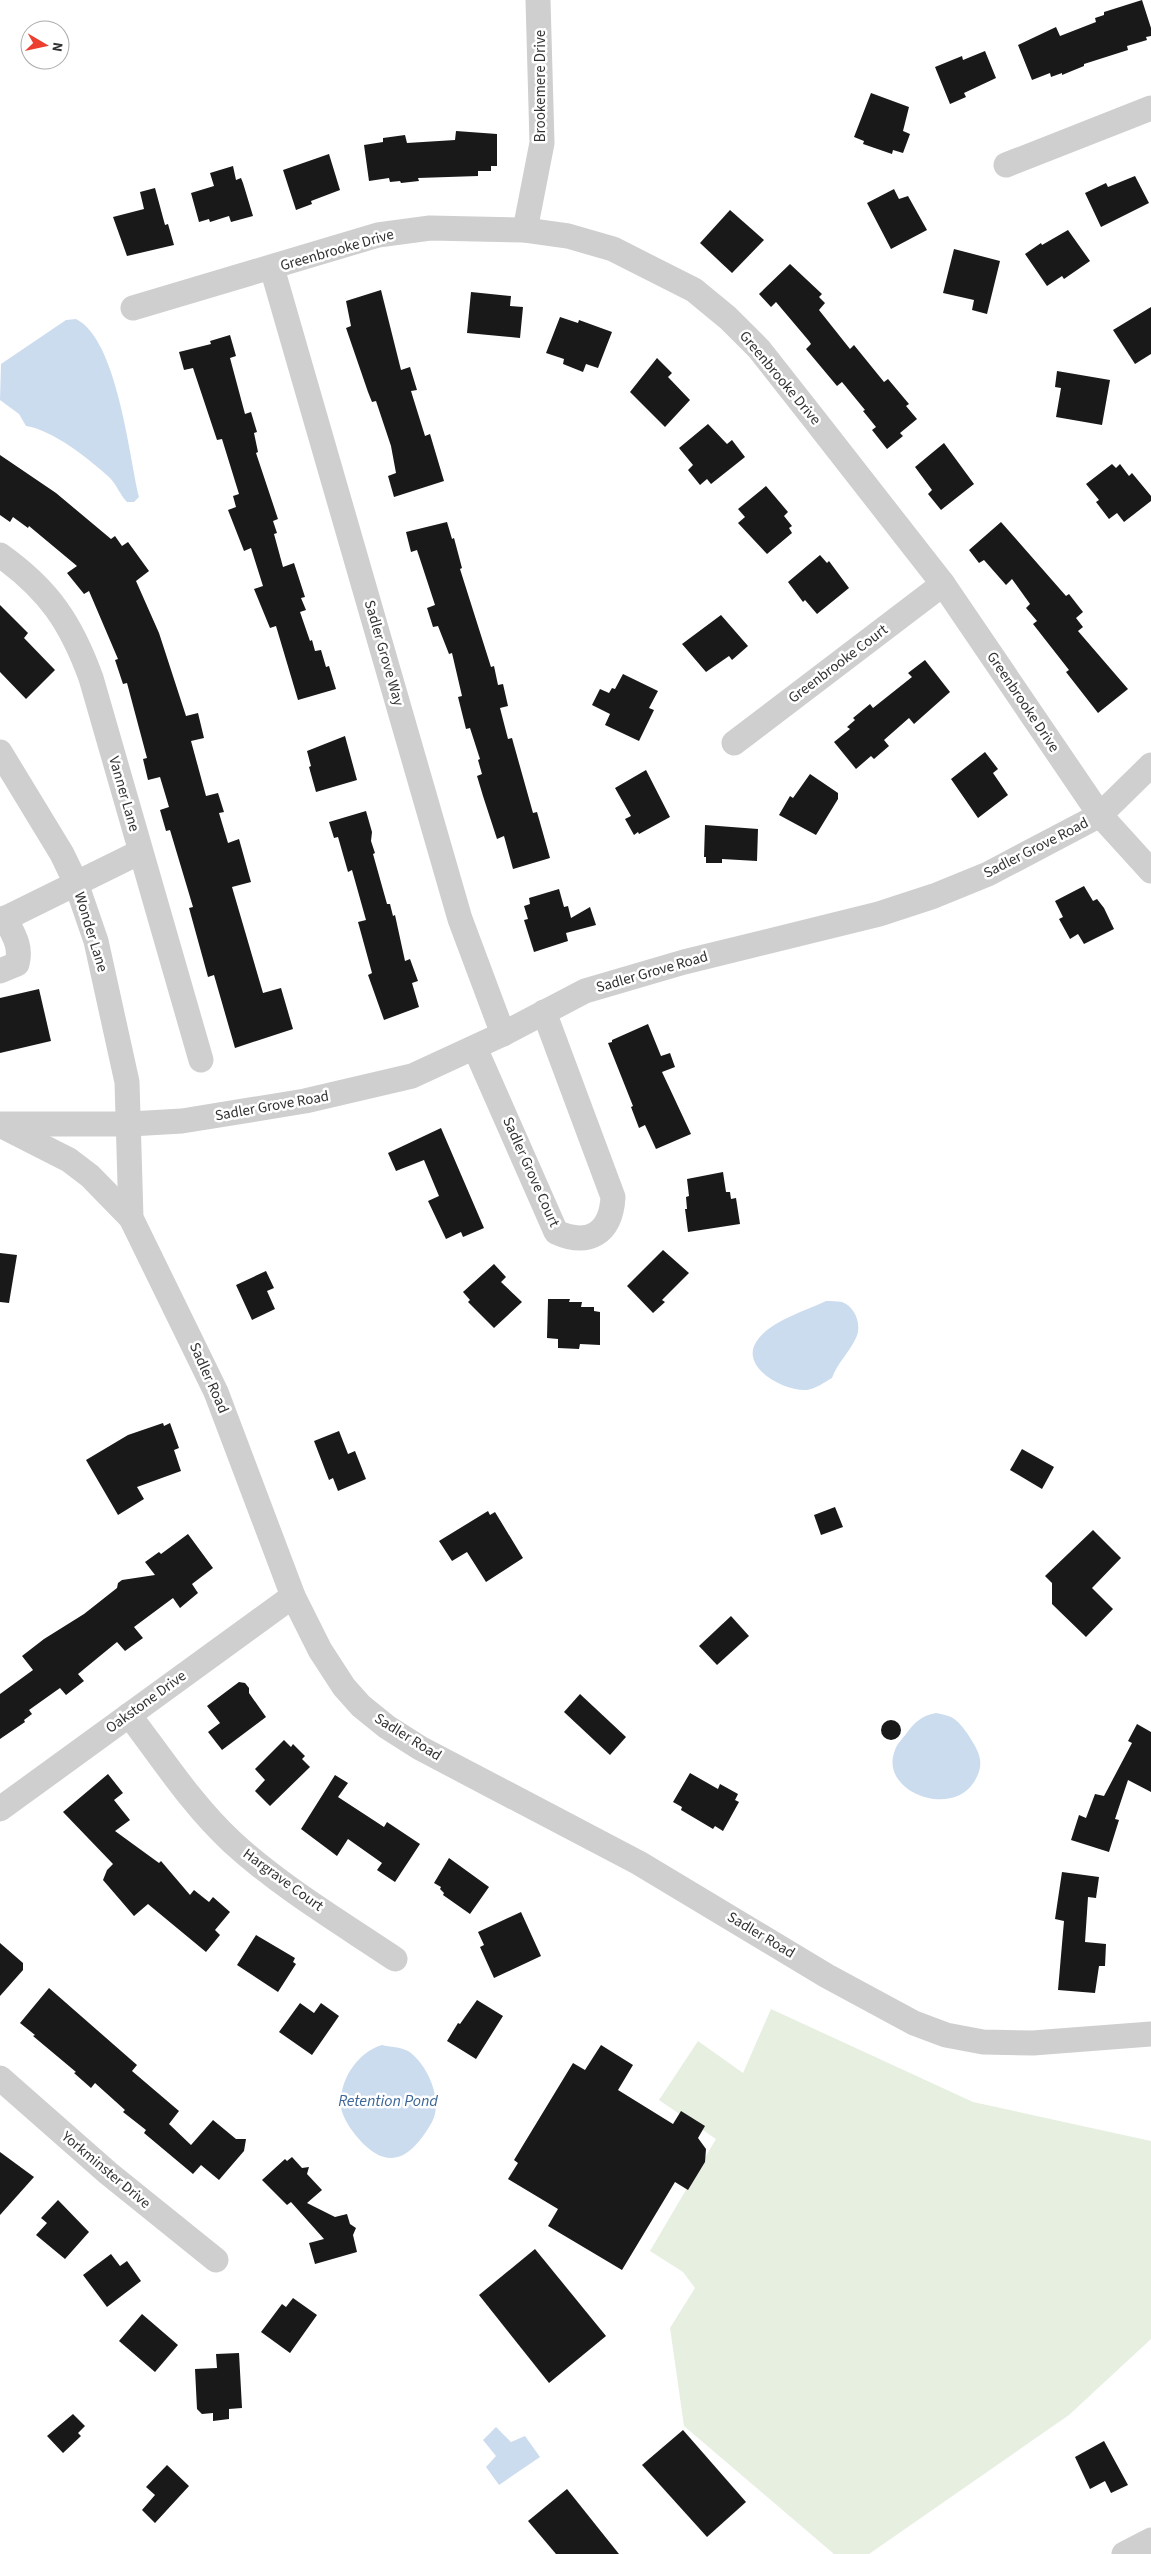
<svg xmlns="http://www.w3.org/2000/svg" width="1151" height="2554" font-family="'Source Sans 3',sans-serif">
<style>
.green{fill:#e6efe0}
.water{fill:#ccdcef}
.building{fill:#191919}
.lines{fill:none;stroke-linecap:round;stroke-linejoin:round}
.minor{stroke:#cfcfcf;stroke-width:25}
.labels{text-anchor:middle;dominant-baseline:central;stroke-width:5;stroke-linejoin:round;paint-order:stroke}
.street-label{font-size:15px;fill:#323232;stroke:#fff}
.water-label{font-size:16px;font-style:italic;fill:#3b6699;stroke:#fff}
</style>
<rect width="100%" height="100%" fill="#fff"/>
<polygon class="green" points="771,2009 973,2102 1151,2141 1151,2339 1069,2415 869,2554 834,2554 684,2426 670,2328 695,2288 683,2272 650,2251 716,2139 659,2100 698,2041 743,2073"/>
<g class="water">
<path d="M76,319C117,339 129,455 139,497L134,502H127C120,495 117,485 109,477C89,459 53,430 26,426L19,414L0,400L1,364L66,320Z"/>
<path d="M826,1301C831,1301 837,1301 842,1302C856,1307 862,1326 856,1338C849,1353 838,1362 832,1378C825,1382 815,1389 807,1390C785,1392 735,1366 759,1338C774,1320 805,1311 826,1301Z"/>
<path d="M936,1713C941,1714 947,1715 951,1717C958,1720 965,1730 969,1736C979,1752 986,1763 974,1782C951,1819 878,1791 895,1750C897,1744 902,1739 906,1734C915,1722 921,1716 936,1713Z"/>
<path d="M382,2045C390,2047 401,2047 408,2051C427,2063 444,2101 432,2122C412,2157 389,2174 358,2138C351,2130 343,2118 341,2108C338,2082 357,2052 382,2045Z"/>
<polygon points="496,2427 511,2442 525,2436 540,2457 499,2485 486,2467 496,2456 483,2440"/>
</g>
<g class="building">
<polygon points="1142,0 1151,28 1151,36 1146,37 1147,40 1127,46 1128,50 1084,64 1084,66 1062,75 1062,73 1051,77 1050,73 1032,80 1018,45 1056,27 1060,36 1096,22 1095,18 1104,15 1104,12"/>
<polygon points="985,51 996,78 964,93 966,97 950,104 935,67 962,56 963,60"/>
<polygon points="871,93 909,107 903,131 910,134 903,153 893,150 892,154 863,144 864,141 854,137"/>
<polygon points="456,131 497,134 497,166 491,166 491,171 478,171 478,176 418,178 419,181 401,183 400,181 390,182 389,178 369,181 364,145 383,142 383,138 405,135 407,143 455,140"/>
<polygon points="329,154 340,190 311,201 312,204 296,210 283,170"/>
<polygon points="233,166 236,180 241,178 243,183 253,216 231,222 229,216 210,222 209,219 199,222 191,193 214,186 210,173"/>
<polygon points="1135,176 1149,203 1101,227 1085,193 1106,183 1108,187"/>
<polygon points="155,188 165,225 168,224 174,245 127,256 113,217 144,209 140,192"/>
<polygon points="894,189 899,199 908,196 927,230 891,249 867,203"/>
<polygon points="730,210 764,240 732,273 700,243"/>
<polygon points="1068,230 1090,261 1064,279 1062,276 1047,286 1025,254 1041,243 1042,245"/>
<polygon points="954,249 1000,261 987,314 972,310 974,300 943,293"/>
<polygon points="790,264 822,294 819,297 825,303 819,310 850,349 854,345 884,382 888,379 909,404 906,406 917,419 900,433 903,436 887,449 872,430 876,427 863,411 865,410 842,382 837,386 806,349 811,344 809,341 776,302 771,307 759,294"/>
<polygon points="381,290 401,370 410,367 417,390 411,391 425,436 430,434 444,481 394,497 388,476 396,473 391,446 376,401 372,402 368,392 346,328 351,326 346,301"/>
<polygon points="471,292 511,296 510,306 523,307 520,338 467,333"/>
<polygon points="1151,307 1151,354 1135,364 1113,330"/>
<polygon points="560,317 578,323 579,320 612,332 598,368 586,364 583,372 563,364 564,359 546,353"/>
<polygon points="230,335 236,356 230,358 245,414 251,412 257,432 254,433 258,452 256,453 278,519 273,521 277,533 274,534 283,567 294,563 305,597 301,598 306,610 300,612 310,641 312,640 315,651 321,650 326,667 329,666 336,689 298,700 276,626 270,628 254,589 263,586 251,548 244,551 228,510 236,507 233,496 239,494 222,439 217,440 193,368 184,370 179,352 211,344 210,341"/>
<polygon points="657,358 672,373 668,377 690,400 665,427 630,392"/>
<polygon points="1057,371 1110,380 1102,425 1056,417 1061,388 1055,387"/>
<polygon points="708,424 727,444 732,440 745,457 711,484 707,479 700,485 688,470 693,465 679,448"/>
<polygon points="944,443 974,484 941,510 928,494 932,490 915,467"/>
<polygon points="0,455 56,493 111,539 115,536 122,546 128,542 149,571 136,581 159,633 186,716 198,713 204,738 191,741 206,796 218,793 224,812 219,813 228,843 239,839 251,882 232,887 263,993 281,988 293,1029 235,1048 214,975 208,977 189,908 193,907 170,830 166,831 160,810 169,807 160,777 148,780 143,759 147,758 127,683 123,684 115,660 118,659 89,591 84,594 67,573 77,566 29,526 28,528 13,517 10,522 0,515"/>
<polygon points="1112,464 1116,468 1120,464 1129,476 1132,473 1151,496 1151,501 1124,522 1117,513 1109,519 1096,502 1099,500 1086,484"/>
<polygon points="766,486 788,512 784,516 792,526 789,528 792,533 767,554 738,523 745,517 738,509"/>
<polygon points="447,522 452,539 454,538 462,568 460,569 491,667 494,666 498,685 503,684 508,706 500,708 508,739 512,738 533,813 537,812 550,858 513,869 504,836 497,839 483,796 477,776 482,774 478,760 480,759 470,728 466,729 458,697 462,696 452,653 449,654 438,626 433,627 427,608 435,605 417,550 411,552 406,532"/>
<polygon points="1001,522 1066,596 1069,594 1083,612 1076,618 1083,627 1078,631 1128,689 1098,713 1066,672 1069,670 1033,624 1037,621 1026,608 1030,604 1012,579 1006,585 984,560 979,563 969,550"/>
<polygon points="820,555 827,563 829,561 849,588 817,614 805,600 803,602 788,582"/>
<polygon points="0,605 28,633 24,638 55,670 26,699 0,672"/>
<polygon points="721,615 748,646 732,660 729,656 706,672 682,644"/>
<polygon points="925,660 950,692 914,724 909,718 884,740 889,746 874,759 871,756 856,769 834,742 850,729 847,727 855,720 853,718 870,704 873,708 912,677 908,673"/>
<polygon points="623,674 658,691 649,708 654,710 639,741 605,725 610,714 592,705 600,689 609,693 612,688 615,689"/>
<polygon points="345,736 357,780 316,792 309,767 311,766 307,751"/>
<polygon points="985,752 998,769 993,773 1008,795 978,818 951,779"/>
<polygon points="646,770 670,817 639,834 638,832 634,835 625,819 631,816 615,788"/>
<polygon points="810,774 838,793 838,799 816,835 779,815 790,796 793,798"/>
<polygon points="366,811 372,832 371,841 375,853 373,854 387,904 390,904 393,916 395,915 405,961 410,959 418,981 412,983 419,1007 384,1020 368,975 372,973 358,922 366,920 352,870 348,872 338,837 334,838 329,822"/>
<polygon points="705,825 758,829 757,861 722,859 722,863 706,863 706,857 704,857"/>
<polygon points="1084,886 1093,901 1097,899 1104,908 1114,929 1084,944 1078,934 1070,939 1059,919 1063,917 1055,901"/>
<polygon points="559,889 564,907 568,906 571,918 590,907 596,925 566,933 568,941 534,952 524,920 528,919 524,906 530,904 529,898"/>
<polygon points="39,989 51,1041 0,1053 0,998"/>
<polygon points="648,1024 661,1056 670,1053 675,1067 662,1072 691,1134 656,1149 645,1125 639,1128 631,1107 633,1106 608,1043 612,1042 612,1040"/>
<polygon points="441,1128 484,1228 463,1237 461,1232 446,1239 428,1201 439,1196 424,1160 396,1171 388,1153"/>
<polygon points="723,1172 726,1192 730,1192 731,1199 736,1198 740,1224 688,1232 685,1209 687,1209 686,1197 689,1196 687,1179"/>
<polygon points="663,1250 689,1273 662,1300 665,1302 653,1313 627,1286"/>
<polygon points="0,1253 17,1255 9,1303 0,1302"/>
<polygon points="494,1264 506,1277 501,1282 522,1302 494,1328 468,1302 470,1300 463,1292"/>
<polygon points="266,1271 274,1288 267,1291 275,1309 252,1320 236,1285"/>
<polygon points="548,1299 570,1299 569,1302 582,1302 581,1307 594,1307 594,1311 600,1312 600,1345 580,1344 579,1349 558,1348 558,1339 547,1338"/>
<polygon points="163,1423 164,1426 170,1423 179,1448 174,1450 181,1471 137,1487 144,1499 118,1515 86,1460 128,1435"/>
<polygon points="339,1431 348,1454 355,1451 366,1479 338,1491 333,1478 329,1480 314,1441"/>
<polygon points="1022,1449 1054,1467 1042,1489 1010,1470"/>
<polygon points="835,1507 843,1527 821,1535 814,1515"/>
<polygon points="488,1511 490,1515 495,1512 523,1558 486,1582 467,1552 452,1561 439,1541"/>
<polygon points="1093,1530 1121,1558 1092,1588 1113,1609 1086,1637 1052,1604 1052,1583 1045,1576"/>
<polygon points="188,1534 213,1568 192,1584 198,1593 180,1608 173,1598 134,1627 143,1638 125,1651 117,1642 78,1674 84,1681 66,1695 60,1688 29,1710 32,1714 24,1720 25,1722 0,1739 0,1694 33,1670 22,1656 44,1639 84,1614 117,1588 118,1583 122,1580 155,1575 145,1562 159,1552 161,1554"/>
<polygon points="731,1616 749,1636 717,1665 699,1646"/>
<polygon points="239,1682 245,1683 249,1688 249,1693 266,1717 222,1750 208,1732 220,1723 207,1706"/>
<polygon points="580,1694 626,1737 610,1755 564,1712"/>
<circle cx="891" cy="1730" r="10"/>
<polygon points="1137,1724 1151,1732 1151,1792 1128,1780 1115,1819 1119,1820 1109,1852 1071,1840 1079,1815 1086,1818 1095,1794 1104,1796 1132,1743 1128,1741"/>
<polygon points="284,1740 291,1747 293,1744 305,1756 302,1759 310,1767 270,1806 255,1791 265,1780 255,1769"/>
<polygon points="690,1773 718,1789 720,1784 738,1794 735,1800 739,1802 723,1831 715,1826 713,1829 681,1810 682,1807 673,1802"/>
<polygon points="108,1774 123,1793 114,1800 130,1820 115,1831 159,1863 161,1861 190,1895 194,1890 209,1902 213,1897 230,1912 215,1930 220,1935 206,1952 148,1904 134,1916 103,1880 107,1870 113,1864 63,1812"/>
<polygon points="335,1775 348,1783 338,1797 384,1827 387,1822 420,1844 395,1882 377,1870 382,1863 348,1839 337,1856 301,1829"/>
<polygon points="449,1858 489,1887 470,1914 443,1895 444,1893 440,1889 441,1887 434,1883"/>
<polygon points="1062,1872 1099,1877 1096,1898 1088,1897 1085,1942 1106,1944 1105,1966 1099,1966 1095,1993 1058,1990 1064,1921 1055,1919"/>
<polygon points="521,1912 541,1956 494,1978 480,1947 484,1945 478,1932"/>
<polygon points="256,1935 295,1958 293,1962 296,1964 278,1992 237,1965"/>
<polygon points="0,1943 23,1963 23,1970 0,1996"/>
<polygon points="49,1988 137,2065 132,2071 179,2111 169,2124 191,2145 213,2120 236,2139 246,2139 244,2151 219,2180 201,2165 193,2174 144,2133 146,2130 123,2112 125,2110 95,2083 91,2088 74,2073 76,2072 33,2036 35,2035 20,2023"/>
<polygon points="477,2000 503,2016 476,2059 447,2041 458,2023 460,2024"/>
<polygon points="300,2003 314,2013 321,2003 339,2016 312,2055 279,2032"/>
<polygon points="601,2045 633,2065 618,2090 673,2124 681,2111 705,2126 698,2138 706,2149 705,2162 688,2190 675,2182 622,2270 548,2226 558,2209 508,2179 518,2163 514,2160 573,2063 585,2070"/>
<polygon points="0,2152 34,2177 0,2215"/>
<polygon points="292,2157 302,2168 309,2167 307,2174 322,2190 307,2203 335,2217 347,2214 350,2224 356,2228 353,2235 357,2252 315,2264 309,2243 324,2239 291,2202 287,2205 262,2180 285,2159 287,2161"/>
<polygon points="58,2200 89,2232 65,2259 36,2235 47,2223 41,2218"/>
<polygon points="535,2249 606,2336 549,2383 479,2295"/>
<polygon points="111,2254 120,2266 127,2261 141,2281 107,2307 83,2275"/>
<polygon points="293,2298 317,2315 290,2353 261,2332 282,2304 286,2307"/>
<polygon points="142,2314 178,2345 155,2372 119,2341"/>
<polygon points="239,2353 242,2408 229,2409 229,2419 213,2421 213,2413 202,2414 197,2409 195,2369 217,2368 216,2354"/>
<polygon points="73,2414 85,2426 78,2433 81,2436 63,2453 47,2436"/>
<polygon points="683,2430 746,2502 707,2537 642,2465"/>
<polygon points="1104,2441 1128,2485 1111,2493 1105,2481 1090,2489 1075,2457"/>
<polygon points="167,2465 189,2486 155,2523 142,2510 155,2495 146,2487"/>
<polygon points="567,2489 619,2554 556,2554 528,2521"/>
</g>
<g class="lines">
<g class="minor">
<polyline points="1006,165 1151,108"/>
<polyline points="525,230 542,143 538,0"/>
<polyline points="272,268 460,919 503,1034"/>
<polyline points="133,308 378,235 430,228 525,230 568,236 613,249 694,290 728,318 759,349 818,424 943,584 1100,815 1151,871"/>
<path d="M0,555C49,590 71,623 91,678L201,1060"/>
<polyline points="734,743 943,584"/>
<polyline points="0,752 62,854 76,883 96,941 127,1082 131,1218 216,1392 293,1596 320,1650 344,1687 361,1706 387,1727 420,1748 639,1863 827,1976 914,2023 946,2035 983,2042 1033,2043 1151,2034"/>
<polyline points="0,921 140,852"/>
<path d="M0,971L17,964C22,946 13,934 5,918"/>
<path d="M475,1048L556,1232C589,1247 611,1233 613,1197L544,1012"/>
<polyline points="0,1124 130,1124 182,1121 305,1101 412,1076 503,1034 585,991 684,962 879,914 934,896 988,874 1100,815 1151,765"/>
<polyline points="2,1126 69,1160 90,1176 131,1218"/>
<path d="M129,1715C162,1758 192,1805 232,1842C281,1887 340,1922 395,1959"/>
<polyline points="0,1809 293,1596"/>
<polyline points="0,2078 108,2173 216,2260"/>
<polyline points="1124,2554 1151,2540"/>
</g>
</g>
<g class="labels">
<g class="street-label">
<text transform="translate(540 86) rotate(-90)">Brookemere Drive</text>
<text transform="translate(337 250) rotate(-16)">Greenbrooke Drive</text>
<text transform="translate(780 378) rotate(50)">Greenbrooke Drive</text>
<text transform="translate(384 653) rotate(74)">Sadler Grove Way</text>
<text transform="translate(838 664) rotate(-37)">Greenbrooke Court</text>
<text transform="translate(1023 702) rotate(56)">Greenbrooke Drive</text>
<text transform="translate(124 794) rotate(74)">Vanner Lane</text>
<text transform="translate(1036 848) rotate(-27)">Sadler Grove Road</text>
<text transform="translate(91 932) rotate(73)">Wonder Lane</text>
<text transform="translate(652 972) rotate(-16)">Sadler Grove Road</text>
<text transform="translate(272 1106) rotate(-10)">Sadler Grove Road</text>
<text transform="translate(531 1172) rotate(66)">Sadler Grove Court</text>
<text transform="translate(209 1378) rotate(66)">Sadler Road</text>
<text transform="translate(146 1702) rotate(-36)">Oakstone Drive</text>
<text transform="translate(408 1737) rotate(32)">Sadler Road</text>
<text transform="translate(283 1880) rotate(36)">Hargrave Court</text>
<text transform="translate(761 1935) rotate(31)">Sadler Road</text>
<text transform="translate(106 2170) rotate(40)">Yorkminster Drive</text>
</g>
<g class="water-label">
<text x="388" y="2101">Retention Pond</text>
</g>
</g>
<g transform="translate(45 45) rotate(99)"><circle r="24" fill="#ffffff" stroke="#adadad"/>
<path d="M0-4L9 19L0 12L-9 19Z" fill="#ec3f30"/>
<text y="-8" font-size="14" font-weight="bold" text-anchor="middle" fill="#323232">N</text>
</g>
</svg>
